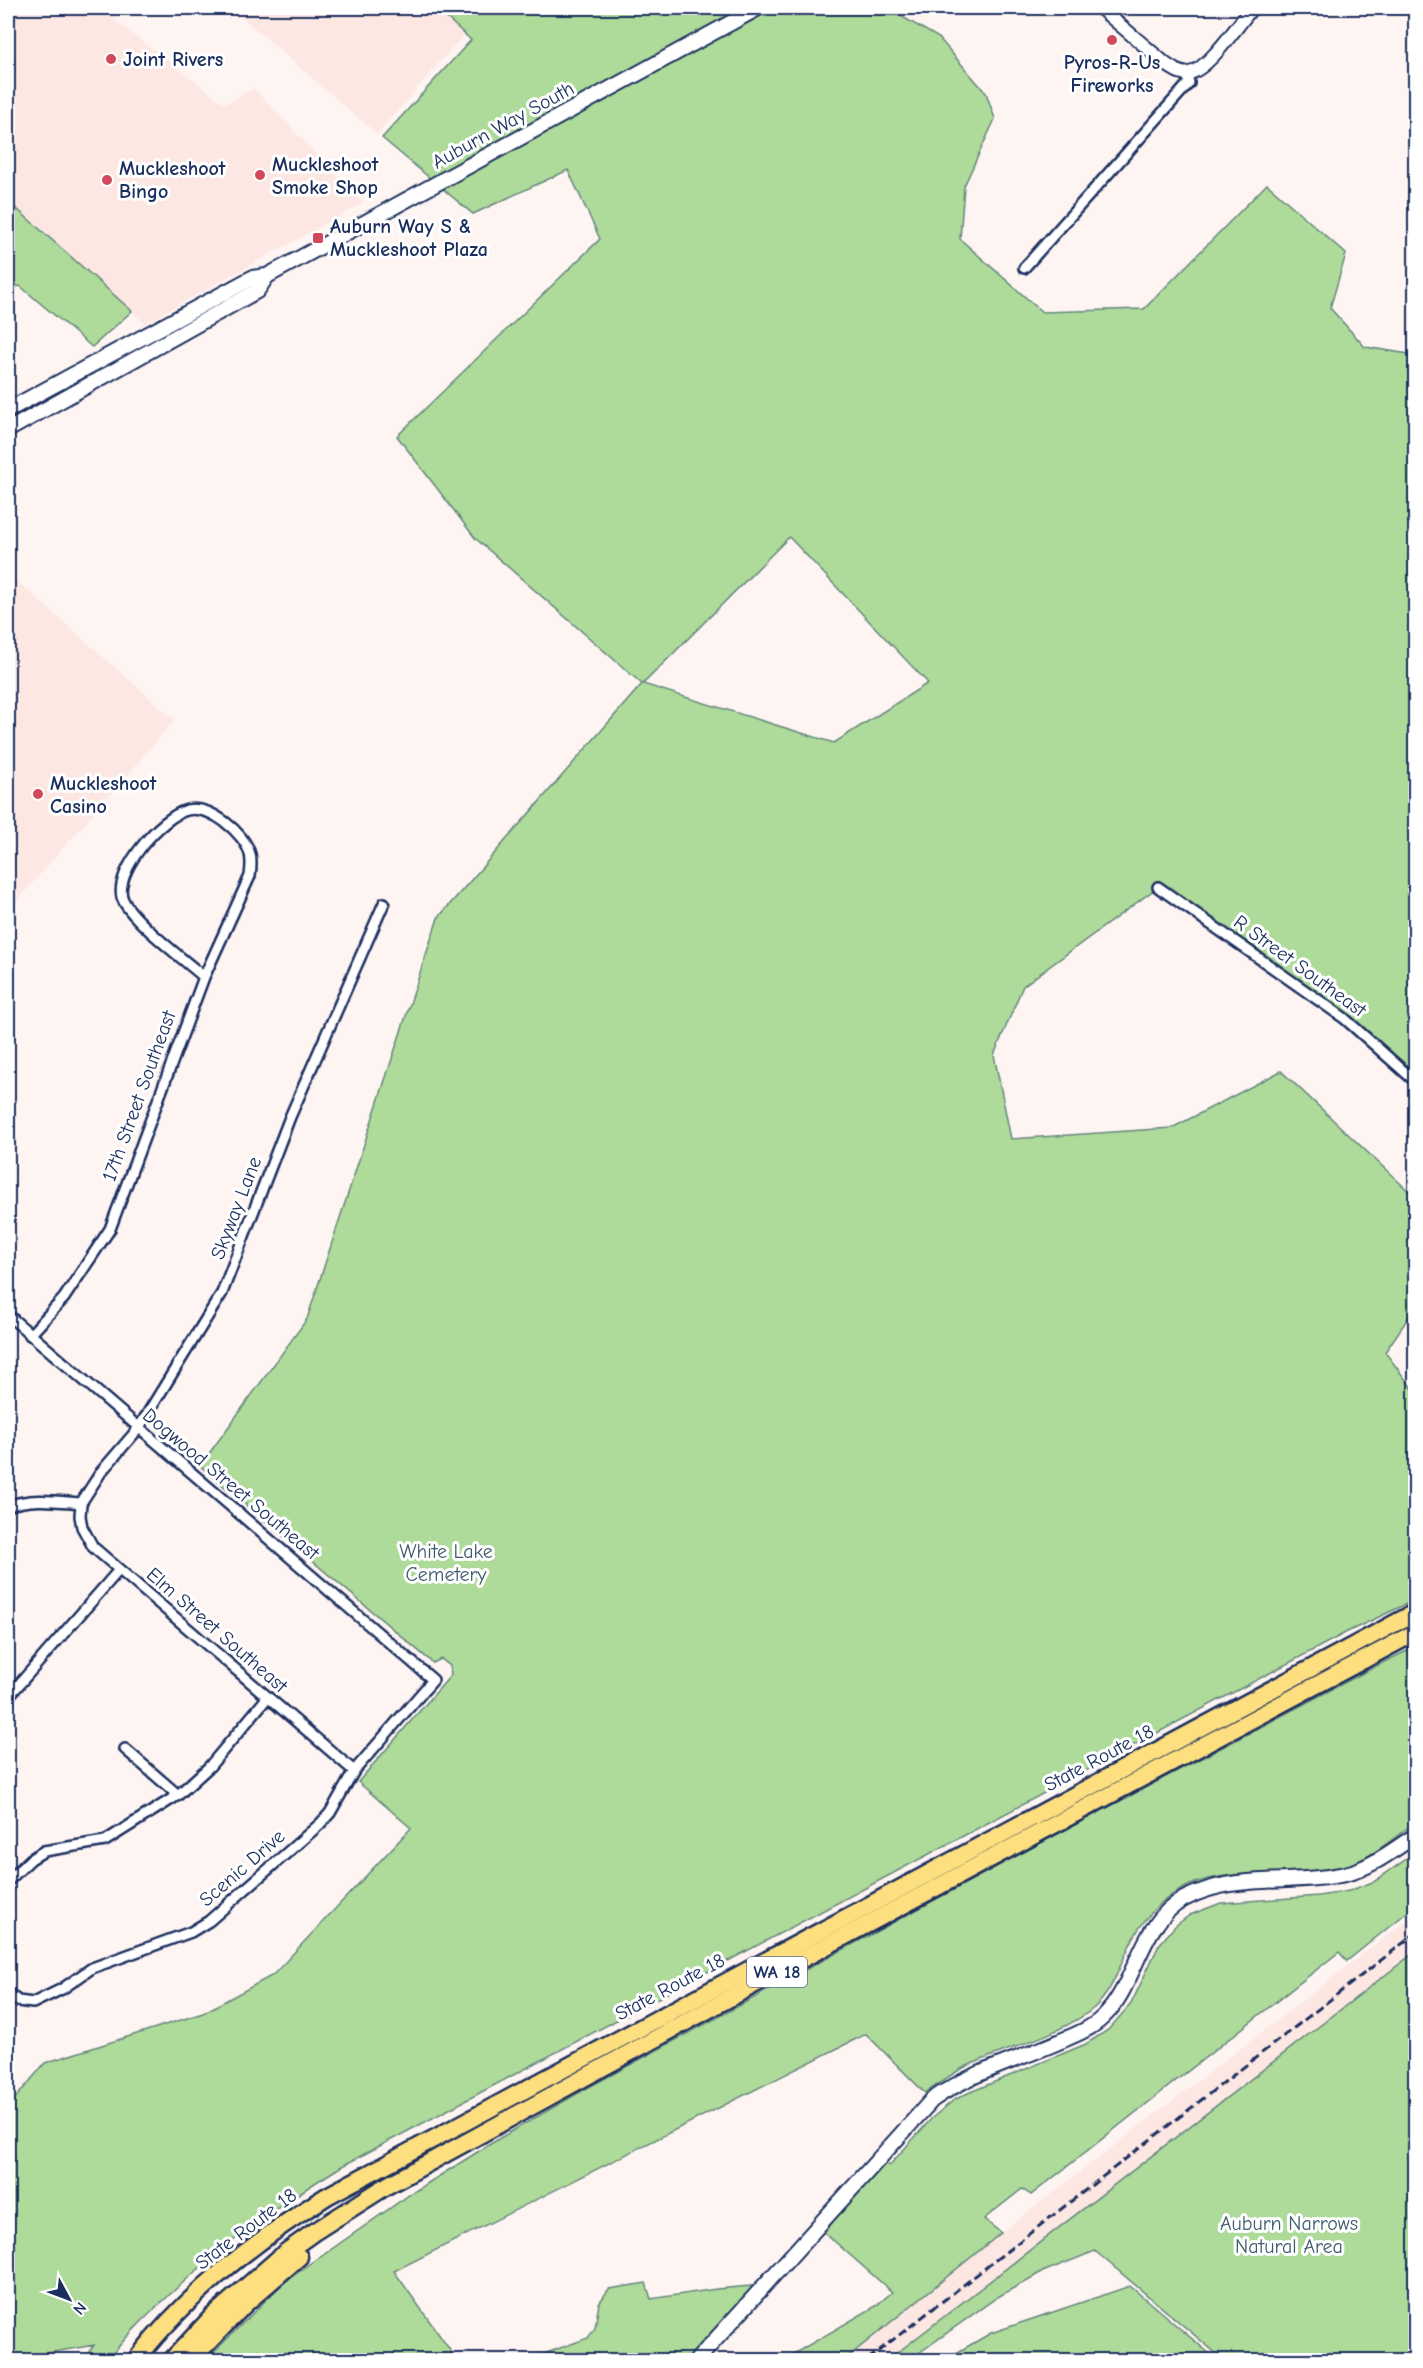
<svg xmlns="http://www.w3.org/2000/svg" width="1423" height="2368" font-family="'Comic Neue',sans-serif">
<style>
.built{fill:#fce7e3}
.green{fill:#aedb9a;stroke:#64857c;stroke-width:1.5;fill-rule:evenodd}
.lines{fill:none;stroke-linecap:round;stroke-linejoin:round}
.minor-casing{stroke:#1b2f5e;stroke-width:14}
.tertiary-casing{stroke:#1b2f5e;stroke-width:16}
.secondary-casing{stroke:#1b2f5e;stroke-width:18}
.motorway-casing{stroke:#1b2f5e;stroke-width:21}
.minor{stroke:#fff;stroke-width:9}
.tertiary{stroke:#fff;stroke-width:12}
.secondary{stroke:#fff;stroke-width:14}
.motorway{stroke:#fedf80;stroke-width:16}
.rail{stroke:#1b2f5e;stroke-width:3;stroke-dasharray:9 4.5;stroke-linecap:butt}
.poi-dot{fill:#d1495b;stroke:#fff;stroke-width:2}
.labels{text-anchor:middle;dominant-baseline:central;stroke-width:6;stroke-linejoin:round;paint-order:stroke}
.shield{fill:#fff;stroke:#5f6d8e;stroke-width:1.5}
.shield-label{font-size:18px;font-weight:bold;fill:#1b2f5e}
.poi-label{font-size:20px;font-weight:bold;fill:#1b2f5e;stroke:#fff;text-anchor:start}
.street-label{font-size:20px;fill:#1b2f5e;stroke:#fff}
.park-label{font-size:20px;fill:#405a6d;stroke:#fff}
</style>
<rect width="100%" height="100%" fill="#fef4f2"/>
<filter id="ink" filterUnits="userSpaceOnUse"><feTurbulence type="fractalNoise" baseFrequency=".0167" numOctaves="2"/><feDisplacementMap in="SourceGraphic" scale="12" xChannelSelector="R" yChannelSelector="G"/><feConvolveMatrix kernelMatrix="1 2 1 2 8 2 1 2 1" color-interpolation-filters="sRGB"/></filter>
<g filter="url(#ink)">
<g class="built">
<polygon points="8,8 44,8 54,14 73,8 98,8 225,104 253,88 363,203 145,323 8,201"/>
<polygon points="231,8 437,8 466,32 377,134"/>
<polygon points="8,573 175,720 8,911"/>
<polygon points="1415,1914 1415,1952 888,2360 844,2360 1001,2233"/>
</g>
<g class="green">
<path d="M436,8H887L939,38L986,93L995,119L964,186L960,239L1042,312L1144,309L1267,184L1346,254L1330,308L1365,347L1415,355V1082L1344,1018L1158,887L1023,986L994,1055L1011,1139L1172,1128L1281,1071L1415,1197V1308L1385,1352L1415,1392V1600L1349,1631L342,2166C278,2205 218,2249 164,2300C144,2319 124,2338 108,2360H83L94,2345L8,2360V2107L45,2063L203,2013L273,1975L411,1828L358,1782L451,1675L450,1666L441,1659L433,1663L200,1466L307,1319L438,918L642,684L475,538L397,436L600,239L568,170L473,214L382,138L471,40ZM789,537L928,683L834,743L643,684Z"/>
<polygon points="8,201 132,311 92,347 20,286 8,289"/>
<path d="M1415,1647V1822C1393,1839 1370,1859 1343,1867C1293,1881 1238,1865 1190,1885C1162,1897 1140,1921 1128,1949C1118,1970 1112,1991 1095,2007C1067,2032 1003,2050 967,2066C952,2073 939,2084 925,2093L866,2034L394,2271L457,2360H206L283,2283L412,2193L500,2138L589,2087L1033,1847L1382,1663Z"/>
<polygon points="1415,1853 1415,1906 1347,1961 1339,1952 1031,2195 1022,2189 984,2219 1001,2233 844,2360 783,2360 876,2306 892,2292 817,2226 880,2157 889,2166 932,2118 954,2100 968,2093 1086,2044 1108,2030 1131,2004 1159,1945 1175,1926 1190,1915 1221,1903 1319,1896 1349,1891 1375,1881"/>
<polygon points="1415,1952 1415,2360 1224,2360 1095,2251 1040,2273 996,2298 909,2360 888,2360"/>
<polygon points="646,2283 651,2299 716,2289 764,2285 693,2360 527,2360 588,2338 595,2328 599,2303 609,2289"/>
<polygon points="1130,2286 1217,2360 944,2360 991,2333"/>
</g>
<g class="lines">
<g class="minor-casing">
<g id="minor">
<polyline points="1024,268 1189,83 1187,74"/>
<polyline points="1158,887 1344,1018 1416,1082"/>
<polyline points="8,1315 433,1680 354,1771 330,1813 320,1824 209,1921 191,1932 92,1968 62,1989 33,2003 18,2001 8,1993"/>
<path d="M30,1335L64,1298L110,1229L204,977L250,876C251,869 252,862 250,854C244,832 210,805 187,810C161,817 115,870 122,897C128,918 186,961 204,977"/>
<path d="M8,1506C31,1497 56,1501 81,1503"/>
<polyline points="8,1697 119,1570"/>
<polyline points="125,1749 178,1795"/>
<polyline points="354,1771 93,1547 82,1527 80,1516 81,1503 101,1472 138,1429 222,1293 290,1117 384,903"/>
<polyline points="8,1881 31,1859 44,1851 105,1841 178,1795 209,1767 267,1698"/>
</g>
</g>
<g class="tertiary-casing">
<path id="tertiary" d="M1100,8L1167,65C1174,69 1180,75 1189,73C1208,70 1239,23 1252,8"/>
</g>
<g class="secondary-casing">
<g id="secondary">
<polyline points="8,410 252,278 267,276 758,8"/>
<polyline points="8,430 257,291 267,276"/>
<path d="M697,2360L932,2100C970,2073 1014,2061 1056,2043C1072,2036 1090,2030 1103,2017C1137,1985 1138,1924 1184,1899C1234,1872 1291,1886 1345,1874C1371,1868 1393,1850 1416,1835"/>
</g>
</g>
<g class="motorway-casing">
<g id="motorway">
<path d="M136,2360C188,2293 255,2241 327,2196L1416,1612"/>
<polyline points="172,2360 213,2316 286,2252 314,2232 388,2185 757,1983 1416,1632"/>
<polyline points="191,2360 246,2303 299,2257"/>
</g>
</g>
<use href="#minor" class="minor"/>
<use href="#tertiary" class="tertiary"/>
<use href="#secondary" class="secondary"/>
<use href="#motorway" class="motorway"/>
<polyline class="rail" points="867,2360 1416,1933"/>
</g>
</g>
<g class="poi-dot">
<circle cx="1112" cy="40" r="6"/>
<circle cx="111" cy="59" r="6"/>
<circle cx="260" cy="175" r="6"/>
<circle cx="107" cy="180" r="6"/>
<rect x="312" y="232" width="12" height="12" rx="3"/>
<circle cx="38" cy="794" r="6"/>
</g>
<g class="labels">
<rect class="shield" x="747" y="1957" width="60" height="30" rx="4.5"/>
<g class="shield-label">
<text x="777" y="1972">WA 18</text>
</g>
<g class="poi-label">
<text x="123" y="59">Joint Rivers</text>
<text x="1112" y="62" text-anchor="middle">Pyros-R-Us<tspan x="1112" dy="23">Fireworks</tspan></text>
<text x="272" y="164">Muckleshoot<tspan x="272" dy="23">Smoke Shop</tspan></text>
<text x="119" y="168">Muckleshoot<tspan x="119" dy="23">Bingo</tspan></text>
<text x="330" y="226">Auburn Way S &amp;<tspan x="330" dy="23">Muckleshoot Plaza</tspan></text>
<text x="50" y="783">Muckleshoot<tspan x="50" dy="23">Casino</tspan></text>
</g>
<g class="street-label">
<text transform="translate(503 125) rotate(-29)">Auburn Way South</text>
<text transform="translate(1300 966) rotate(36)">R Street Southeast</text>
<text transform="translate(139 1096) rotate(-70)">17th Street Southeast</text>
<text transform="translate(236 1208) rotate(-69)">Skyway Lane</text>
<text transform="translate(231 1484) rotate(40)">Dogwood Street Southeast</text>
<text transform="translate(217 1630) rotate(41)">Elm Street Southeast</text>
<text transform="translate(1099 1758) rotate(-28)">State Route 18</text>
<text transform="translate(242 1868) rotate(-41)">Scenic Drive</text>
<text transform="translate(670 1987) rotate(-28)">State Route 18</text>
<text transform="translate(246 2229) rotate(-37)">State Route 18</text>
</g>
<g class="park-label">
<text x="446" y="1551">White Lake<tspan x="446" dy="23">Cemetery</tspan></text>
<text x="1289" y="2223">Auburn Narrows<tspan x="1289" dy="23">Natural Area</tspan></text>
</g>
</g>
<rect width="1423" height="2368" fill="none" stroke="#fff" stroke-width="30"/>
<rect x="15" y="15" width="1393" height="2338" fill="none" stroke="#1b2f5e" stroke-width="2" filter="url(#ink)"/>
<g transform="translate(69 2299) rotate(131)" stroke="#ffffff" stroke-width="4.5" paint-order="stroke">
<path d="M0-4.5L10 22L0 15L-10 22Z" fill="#1b2f5e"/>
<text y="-9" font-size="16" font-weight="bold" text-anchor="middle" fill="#1b2f5e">N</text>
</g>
</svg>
